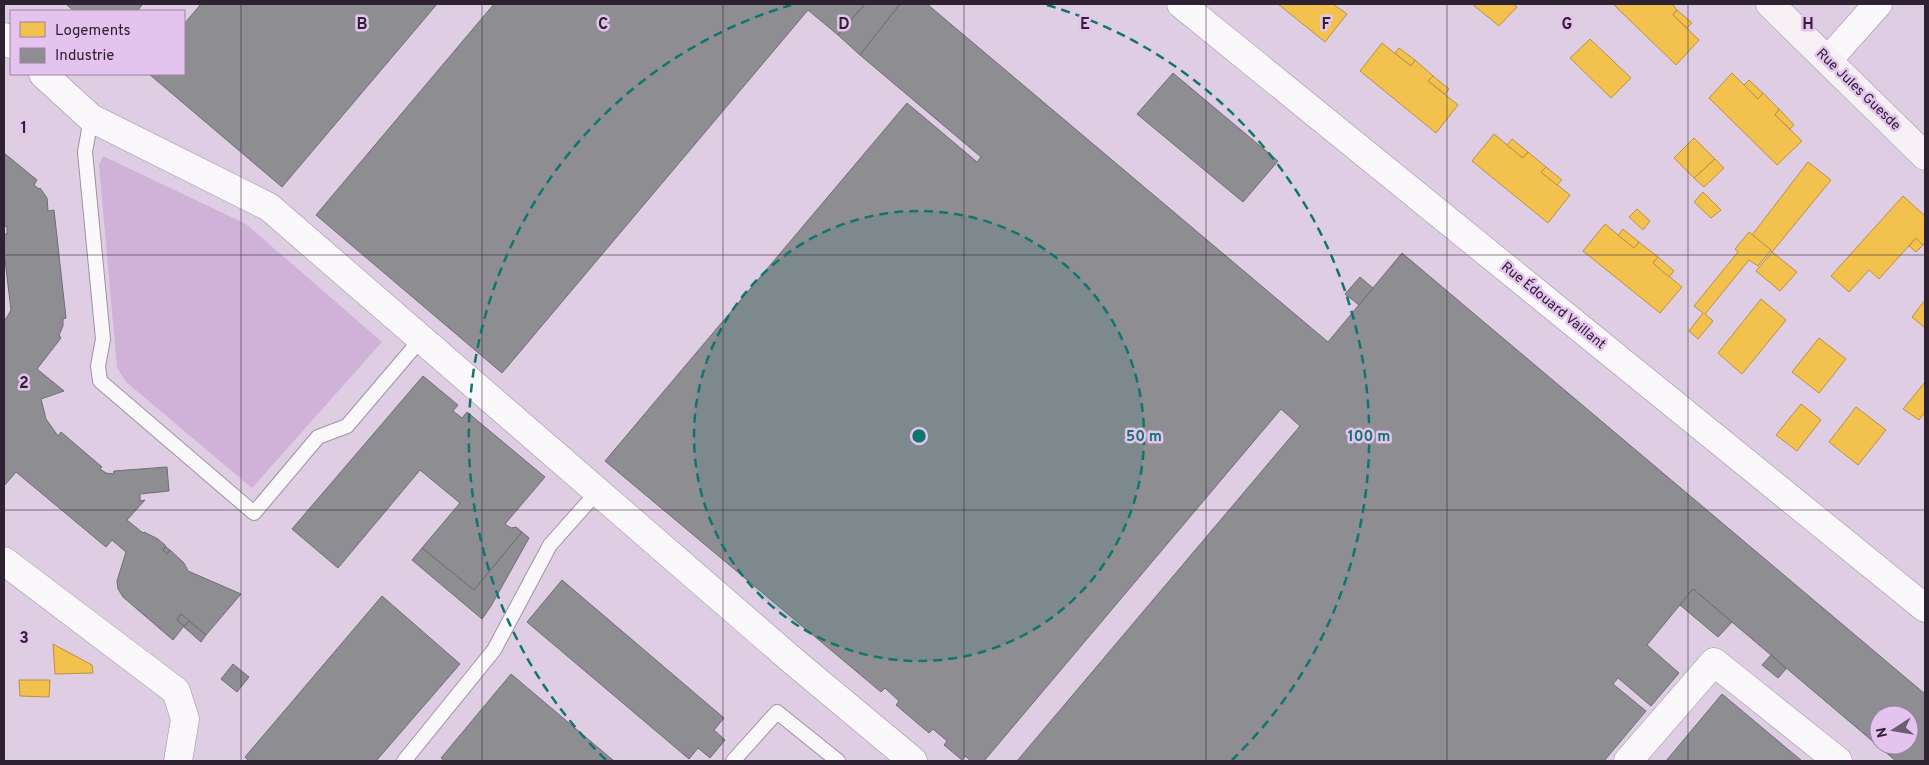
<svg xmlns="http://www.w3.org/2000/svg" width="1929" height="765" font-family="Overpass,sans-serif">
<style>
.green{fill:#d0b2d9}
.homes{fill:#f2c14e;stroke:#b79145}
.industry{fill:#8d8d92;stroke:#706d75;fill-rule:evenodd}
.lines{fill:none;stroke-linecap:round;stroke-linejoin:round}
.lane-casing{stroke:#9f91a3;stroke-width:16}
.street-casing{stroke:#9f91a3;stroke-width:29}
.secondary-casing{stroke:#9f91a3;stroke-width:29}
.lane{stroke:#faf8fb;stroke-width:14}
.street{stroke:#faf8fb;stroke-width:28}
.secondary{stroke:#f7f0f4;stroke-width:28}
.grid{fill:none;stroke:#2e2131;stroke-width:1;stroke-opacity:0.55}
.ring{fill:none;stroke:#0f766e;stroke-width:2.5;stroke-dasharray:9 6}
.labels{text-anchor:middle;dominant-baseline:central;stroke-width:5;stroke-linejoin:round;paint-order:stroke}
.street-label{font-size:14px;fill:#2e2131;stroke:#e4c3ee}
.grid-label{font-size:16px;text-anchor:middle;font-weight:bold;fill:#2e2131;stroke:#e4c3ee;stroke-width:5;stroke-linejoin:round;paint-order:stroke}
.centre{fill:#0f766e;stroke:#e4c3ee;stroke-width:2.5}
.ring-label{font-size:15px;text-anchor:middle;font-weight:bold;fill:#0f766e;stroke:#e4c3ee;stroke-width:5;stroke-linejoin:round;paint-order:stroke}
</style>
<rect width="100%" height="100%" fill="#dfcde4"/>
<polygon class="green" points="103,156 246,224 382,342 252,488 126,382 117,368 99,165"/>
<g class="homes">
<polygon points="1278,4 1333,4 1347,14 1325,42"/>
<polygon points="1472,4 1513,4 1517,7 1499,26"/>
<polygon points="1613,4 1672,4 1677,10 1673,15 1699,40 1676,65"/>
<polygon points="1677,10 1692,23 1687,28 1673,15"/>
<polygon points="1590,39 1631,78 1611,98 1570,58"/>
<polygon points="1382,43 1411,66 1415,60 1433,76 1428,81 1458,105 1436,133 1360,71"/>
<polygon points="1399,48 1415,60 1411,66 1395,53"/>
<polygon points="1732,73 1758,99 1763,93 1779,109 1775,115 1802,141 1777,165 1709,98"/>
<polygon points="1433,76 1449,89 1445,94 1428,81"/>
<polygon points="1749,80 1763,93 1758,99 1744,85"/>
<polygon points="1779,109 1794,125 1790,129 1775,115"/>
<polygon points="1494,134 1523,158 1528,152 1546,167 1541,172 1570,195 1548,223 1472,161"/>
<polygon points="1694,138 1715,159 1694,178 1674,158"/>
<polygon points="1512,139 1528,152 1523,158 1507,145"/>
<polygon points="1715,159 1724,168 1704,187 1694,178"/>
<polygon points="1808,162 1831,180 1772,252 1752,235"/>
<polygon points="1546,167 1562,180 1557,185 1541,172"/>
<polygon points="1703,192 1721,210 1711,218 1694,202"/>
<polygon points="1903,196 1925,216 1925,242 1923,245 1916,238 1879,279 1869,270 1849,292 1831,276"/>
<polygon points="1637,209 1650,221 1643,230 1629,217"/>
<polygon points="1605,224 1634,248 1639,242 1658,257 1653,263 1682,287 1660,313 1583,251"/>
<polygon points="1623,229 1639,242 1634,248 1618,235"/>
<polygon points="1749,232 1771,250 1758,266 1749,260 1705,314 1713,321 1698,339 1689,331 1703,313 1694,306 1738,252 1735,249"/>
<polygon points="1916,238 1923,245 1916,252 1909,246"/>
<polygon points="1772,252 1797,272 1780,291 1756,271"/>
<polygon points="1658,257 1674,271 1669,277 1653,263"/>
<polygon points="1761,299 1786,320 1742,374 1718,353"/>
<polygon points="1925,300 1925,328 1912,317"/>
<polygon points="1819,338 1846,359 1819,393 1792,372"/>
<polygon points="1925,382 1925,412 1919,420 1903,409"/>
<polygon points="1801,404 1821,420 1797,451 1776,435"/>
<polygon points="1856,407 1886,430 1858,465 1829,442"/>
<polygon points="53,644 92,665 93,673 55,674"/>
<polygon points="19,680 50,680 49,697 20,696"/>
</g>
<g class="industry">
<polygon points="66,4 143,4 137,11 74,11"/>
<polygon points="201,4 437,4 282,187 149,74 184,74 184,24"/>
<polygon points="494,4 865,4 838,35 808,10 502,373 316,215"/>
<polygon points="865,4 900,4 860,55 838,35"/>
<path d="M900,4H927L1328,342L1402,253L1925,694V761H1896L1693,589L1647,645L1679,673L1651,706L1618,678L1613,684L1646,711L1604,761H1017L1300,426L1281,409L984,761H971L965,756L962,760L944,745L947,741L933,729L929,733L896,705L899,701L885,688L881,692L605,461L907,103L977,162L981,157L860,55ZM1879,715H1909V745H1879Z"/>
<polygon points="1173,73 1278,161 1243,202 1137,114"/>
<polygon points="4,153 37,180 34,185 39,189 40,188 47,198 48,211 54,210 66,318 63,319 63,326 59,335 61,338 37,369 64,391 41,399 46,419 58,436 61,432 102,467 100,469 106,473 113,474 114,471 167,467 169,491 140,494 140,501 145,500 127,520 143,533 144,532 158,539 166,546 163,550 167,554 170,550 184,563 188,571 241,594 206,635 181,614 177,620 184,626 173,640 123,597 118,589 117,581 126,552 112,540 106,547 16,472 4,486 4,322 11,310 4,252 4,234 7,234 7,226 4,227"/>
<polygon points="1360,277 1373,288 1359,305 1345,294"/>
<polygon points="423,376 458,405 453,411 462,418 467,412 545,477 505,524 511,528 516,527 522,532 474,590 422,548 460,503 420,470 338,568 292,529"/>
<polygon points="522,532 529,538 491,606 482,619 412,560 422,548 474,590"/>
<polygon points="166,547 170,550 167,554 163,550"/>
<polygon points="562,580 724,718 714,730 725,740 710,758 698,748 689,759 527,622"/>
<polygon points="1693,589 1732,622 1718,637 1680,605"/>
<polygon points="382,596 460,664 376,761 249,761 245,757"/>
<polygon points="181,614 189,621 184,626 177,620"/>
<polygon points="189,621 206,635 201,642 184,627"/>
<polygon points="1771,655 1786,669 1778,678 1762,665"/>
<polygon points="233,664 249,677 237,692 221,679"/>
<polygon points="511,674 614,761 445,761 441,758"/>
<polygon points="1722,694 1802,761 1666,761"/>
</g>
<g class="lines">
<g class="lane-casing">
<g id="lane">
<polyline points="91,118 85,152 103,339 98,366 100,381 254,513 318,437 347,426 421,339"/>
<polyline points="404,761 494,650 550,545 598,491"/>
<polyline points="733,761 777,712 838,761"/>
</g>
</g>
<g class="street-casing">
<g id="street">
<polyline points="1181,4 1925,608"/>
<polyline points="4,37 11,44"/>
<polyline points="1828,60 1878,4"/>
<polyline points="43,74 91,118 269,207 799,666 913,761"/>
<polyline points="4,561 176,691 185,719 178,761"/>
<polyline points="1628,761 1714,662 1838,761"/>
</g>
</g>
<g class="secondary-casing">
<polyline id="secondary" points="1770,4 1925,156"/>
</g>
<use href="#lane" class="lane"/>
<use href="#street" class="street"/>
<use href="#secondary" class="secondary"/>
</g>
<path class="grid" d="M241,4V761M482,4V761M723,4V761M964,4V761M1206,4V761M1447,4V761M1688,4V761M4,255H1925M4,510H1925"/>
<circle cx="919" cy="436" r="225" fill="#0f766e" fill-opacity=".12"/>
<g class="ring">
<circle cx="919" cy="436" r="225"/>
<path d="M606 760A450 450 0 0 1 791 5M1047 5A450 450 0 0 1 1232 760"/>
</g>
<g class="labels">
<g class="street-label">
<text transform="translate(1858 90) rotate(44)">Rue Jules Guesde</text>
<text transform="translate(1553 306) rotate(39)">Rue Édouard Vaillant</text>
</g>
</g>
<g class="grid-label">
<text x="362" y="29">B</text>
<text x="603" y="29">C</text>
<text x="844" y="29">D</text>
<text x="1085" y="29">E</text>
<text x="1326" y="29">F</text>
<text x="1567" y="29">G</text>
<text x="1808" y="29">H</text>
<text x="24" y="133">1</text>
<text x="24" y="388">2</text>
<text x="24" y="643">3</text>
</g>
<circle cx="919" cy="436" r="8" class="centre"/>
<g class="ring-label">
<text x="1144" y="441">50 m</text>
<text x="1369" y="441">100 m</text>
</g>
<rect width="1929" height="765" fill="none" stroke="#2e2131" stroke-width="10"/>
<rect x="10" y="10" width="175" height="65" fill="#e4c3ee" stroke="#9b82a2"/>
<rect x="20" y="22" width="25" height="15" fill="#f2c14e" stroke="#9b82a2"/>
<text x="55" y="35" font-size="15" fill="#2e2131">Logements</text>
<rect x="20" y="48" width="25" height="15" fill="#8d8d92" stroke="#9b82a2"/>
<text x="55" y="60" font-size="15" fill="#2e2131">Industrie</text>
<g transform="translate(1894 730) rotate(258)"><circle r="24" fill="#e4c3ee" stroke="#9b82a2"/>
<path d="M0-4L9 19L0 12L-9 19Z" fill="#6c5d70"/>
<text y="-8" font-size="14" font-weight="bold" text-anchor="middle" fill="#2e2131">N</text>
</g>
</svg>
